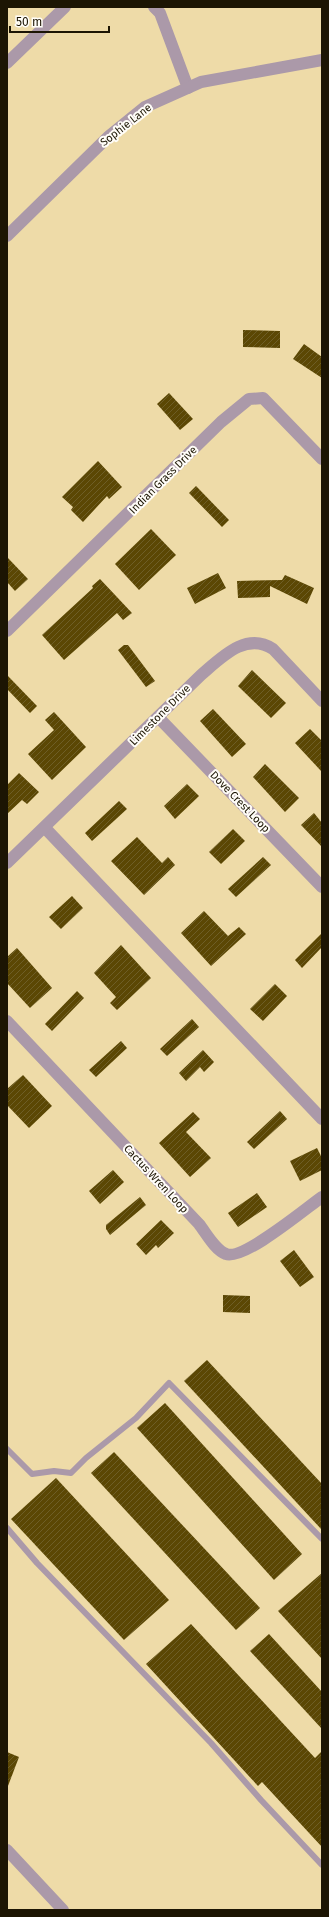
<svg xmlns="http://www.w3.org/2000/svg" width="329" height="1917" font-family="'Fira Sans',sans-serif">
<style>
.building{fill:url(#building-hatch)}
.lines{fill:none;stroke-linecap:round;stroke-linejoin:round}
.lane{stroke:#ab99a9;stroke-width:6}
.street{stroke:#ab99a9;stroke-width:12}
.labels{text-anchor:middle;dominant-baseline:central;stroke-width:4;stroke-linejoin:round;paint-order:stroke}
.street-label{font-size:11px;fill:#1c1503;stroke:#fffdf8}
</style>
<defs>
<pattern id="building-hatch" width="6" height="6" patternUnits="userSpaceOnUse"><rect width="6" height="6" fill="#5b4704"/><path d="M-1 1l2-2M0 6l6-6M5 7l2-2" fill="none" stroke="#6e5e27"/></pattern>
</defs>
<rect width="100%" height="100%" fill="#eedba8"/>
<g class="building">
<polygon points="243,330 280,331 280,348 243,347"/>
<polygon points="304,344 322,357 322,378 293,359"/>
<polygon points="169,393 193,419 180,430 157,404"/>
<polygon points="98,461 122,487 109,499 107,496 83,522 71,510 73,507 62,497"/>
<polygon points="196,486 229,520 222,527 189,493"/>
<polygon points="151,529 176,555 139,590 115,564"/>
<polygon points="7,557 28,579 15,591 7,582"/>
<polygon points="218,573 226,588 195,604 187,588"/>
<polygon points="285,575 314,588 307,604 270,586 270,597 238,598 237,581 282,580"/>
<polygon points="100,579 132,613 123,620 117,613 64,660 42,635 93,588 92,586"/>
<polygon points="124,645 128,645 155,681 146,687 118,650"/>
<polygon points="252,670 286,703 271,718 238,686"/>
<polygon points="7,675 37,706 30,713 7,689"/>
<polygon points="213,709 246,744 232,757 200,721"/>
<polygon points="54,712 86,747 52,780 28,754 54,730 45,720"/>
<polygon points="310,729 322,741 322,772 295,743"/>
<polygon points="265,764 299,798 285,812 253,777"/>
<polygon points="19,773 39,792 27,804 22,800 7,814 7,785"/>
<polygon points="187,784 199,796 175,819 164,806"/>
<polygon points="119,801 127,809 92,841 85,833"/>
<polygon points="314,813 322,823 322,847 301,825"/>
<polygon points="233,829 245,841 221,864 209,852"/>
<polygon points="137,837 162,863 168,857 175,865 144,895 111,861"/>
<polygon points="263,857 271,865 236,897 228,889"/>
<polygon points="72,896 83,908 61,929 49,917"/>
<polygon points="204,911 228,936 239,927 246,934 211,966 181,933"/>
<polygon points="322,933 322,947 302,968 295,960"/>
<polygon points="121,945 151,978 117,1010 110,1003 116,997 94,973"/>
<polygon points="17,948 52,988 30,1008 7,983 7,957"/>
<polygon points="275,984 287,996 263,1021 250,1009"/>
<polygon points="77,991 84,998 52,1031 45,1024"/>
<polygon points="192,1019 199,1027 167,1056 160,1049"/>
<polygon points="121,1041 127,1048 96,1077 89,1070"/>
<polygon points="203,1050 214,1062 204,1072 200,1067 186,1081 179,1073"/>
<polygon points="23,1075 52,1106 29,1128 7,1105 7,1089"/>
<polygon points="280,1111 287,1119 254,1149 247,1142"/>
<polygon points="193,1112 200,1119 186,1132 211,1158 190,1177 159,1143"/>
<polygon points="317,1148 322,1158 322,1170 300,1181 290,1161"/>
<polygon points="113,1170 124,1182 100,1204 89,1191"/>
<polygon points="257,1193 267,1207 238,1227 228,1213"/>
<polygon points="140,1197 146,1205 110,1235 106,1229 106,1225"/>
<polygon points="161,1220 174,1233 158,1248 156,1245 146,1255 136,1244"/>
<polygon points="294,1250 314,1277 300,1287 280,1261"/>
<polygon points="223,1295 250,1296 250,1313 223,1312"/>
<polygon points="207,1360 322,1484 322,1530 184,1381"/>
<polygon points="165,1403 302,1554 274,1580 137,1428"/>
<polygon points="114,1452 260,1608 236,1630 91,1473"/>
<polygon points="56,1478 169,1600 124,1640 11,1519"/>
<polygon points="322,1573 322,1659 278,1611"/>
<polygon points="191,1624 315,1758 322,1751 322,1847 262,1782 258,1786 146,1664"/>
<polygon points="269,1634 322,1692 322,1729 250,1651"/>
<polygon points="7,1752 19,1757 8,1786 7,1786"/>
</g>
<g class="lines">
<g class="lane">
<polyline points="7,1449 32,1474 54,1471 71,1473 86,1458 136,1418 169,1383 322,1539"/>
<polyline points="7,1528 37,1563 211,1743 261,1800 322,1865"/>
</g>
<g class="street">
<polyline points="154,7 160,13 188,88"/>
<polyline points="7,63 65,7"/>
<polyline points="7,236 108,137 145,107 201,82 322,60"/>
<polyline points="7,631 221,422 249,399 263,398 322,459"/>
<polyline points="158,717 322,887"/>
<polyline points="45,828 322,1119"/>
<path d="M7,863L201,675C221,658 246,631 273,649L322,701"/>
<path d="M7,1021L199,1224C206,1233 215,1250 226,1254C243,1261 305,1209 322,1197"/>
<polyline points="7,1850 63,1910"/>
</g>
</g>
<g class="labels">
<g class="street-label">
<text transform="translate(126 125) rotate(-38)">Sophie Lane</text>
<text transform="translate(163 480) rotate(-45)">Indian Grass Drive</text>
<text transform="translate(160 715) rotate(-45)">Limestone Drive</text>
<text transform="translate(240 802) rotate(46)">Dove Crest Loop</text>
<text transform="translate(156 1179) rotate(47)">Cactus Wren Loop</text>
</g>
</g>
<rect width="329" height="1917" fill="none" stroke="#1c1503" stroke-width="16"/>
<path d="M10 26v6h99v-6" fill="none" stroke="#1c1503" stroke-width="2"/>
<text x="16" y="26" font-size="12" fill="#1c1503" stroke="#fffdf8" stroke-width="3" paint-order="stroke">50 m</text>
</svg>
